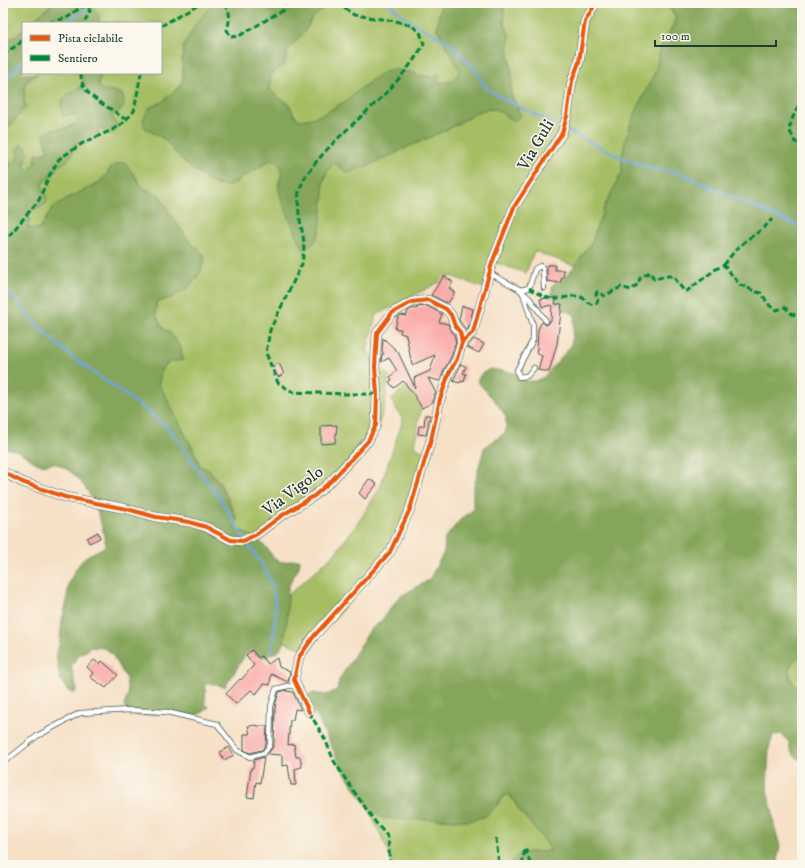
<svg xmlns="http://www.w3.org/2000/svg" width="805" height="868" font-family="'IM FELL DW Pica',serif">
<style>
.green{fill:#a6be64;stroke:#627e4c}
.forest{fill:#84a55a;stroke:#527147}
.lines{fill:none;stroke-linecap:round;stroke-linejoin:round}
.stream{stroke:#6fa4dc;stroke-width:2.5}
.building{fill:#faacab}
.lane-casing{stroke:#3f554a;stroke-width:6}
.street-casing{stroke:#3f554a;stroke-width:10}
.lane{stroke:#fff;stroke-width:4.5}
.street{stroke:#fff;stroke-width:9}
.quiet{stroke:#00873e;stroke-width:3;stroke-dasharray:6 3;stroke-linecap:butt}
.cycleway-casing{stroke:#fbf7ec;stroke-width:6}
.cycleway{stroke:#e8590c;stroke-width:4}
.labels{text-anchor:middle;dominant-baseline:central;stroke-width:3;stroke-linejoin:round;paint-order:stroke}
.street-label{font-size:17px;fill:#1f3d34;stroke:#fbf7ec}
</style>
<rect width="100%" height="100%" fill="#fbf7ec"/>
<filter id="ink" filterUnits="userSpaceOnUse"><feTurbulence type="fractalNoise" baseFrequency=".025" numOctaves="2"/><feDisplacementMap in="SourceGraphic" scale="8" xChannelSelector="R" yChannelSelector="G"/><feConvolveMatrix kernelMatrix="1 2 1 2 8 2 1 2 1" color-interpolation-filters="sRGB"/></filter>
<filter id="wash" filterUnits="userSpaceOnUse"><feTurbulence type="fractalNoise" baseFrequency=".012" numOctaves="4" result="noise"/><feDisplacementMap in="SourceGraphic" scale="16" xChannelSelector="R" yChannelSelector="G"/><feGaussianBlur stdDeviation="0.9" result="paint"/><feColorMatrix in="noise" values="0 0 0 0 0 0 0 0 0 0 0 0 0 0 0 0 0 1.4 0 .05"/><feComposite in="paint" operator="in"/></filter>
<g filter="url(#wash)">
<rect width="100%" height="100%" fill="#f6e0c6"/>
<g class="green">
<polygon points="3,3 53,3 31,23 23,23 23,30 14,37 3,42"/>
<path d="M90,3H213L207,12L182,59L183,75L181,85L162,102L149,108L145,128L164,139L188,166L229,186L272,159L279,163L282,174L278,185L298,239L323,202L324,193L323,184L326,174L333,162L348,173L356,169L370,165L408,147L450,128L482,110L492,109L501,112L513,121L518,109L511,95L512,75L508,47L510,37L504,22V5L506,3H659L670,8L676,17L672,28L663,41L660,50L656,70L632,120L626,138L622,157V172L597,226L592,242L575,266L534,251L526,273L493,262L483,288L451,276L376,315L367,351L389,376L384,408L372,442L321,495L284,513L257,540L234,528L237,520C232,506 222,483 211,472C208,469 203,468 200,466L192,447L159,384L161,370L169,362L183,360L170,333L162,327L156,315V302L166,300L205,256L189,241L171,215L159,195L143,188L135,176L112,166L105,177L97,184L64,200L40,229L28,228L30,212L35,209L41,208L44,192L42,186L45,180L55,173L57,167L67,161L71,155L75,144L96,137L98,131L104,130L115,121L111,116L117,113L115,91L103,90L98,86L101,73H161V23H99V16Z"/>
<path d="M329,3H441L437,29L461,71C455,79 451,83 440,83L438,74L435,76H420L410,71L373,79L344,102L326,113L311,119L300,120L294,115L288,103L279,98L269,89L271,73L284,65L288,50L304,32L313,17L326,7Z"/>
<path d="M38,73H81L84,85L79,89L73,90L69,115H75L80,120C73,128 62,130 52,129L44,137L48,149L35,160L34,166L29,170L24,165L27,159L18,156L16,162L11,165L3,153V134L26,107L24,100L25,83Z"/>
<polygon points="409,382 422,403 414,447 429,454 387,559 306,650 284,642 287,620 288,595 334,555 362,517 380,487 403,420 391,400"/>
<path d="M802,655V695L800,687C784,680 787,661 802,655Z"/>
<path d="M509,794L520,811L545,841L551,850L542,852L521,853L513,860L510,865H392C389,845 373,826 368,805L382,818L444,819L469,821L496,806L503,796Z"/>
</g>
<g class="forest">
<polygon points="53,3 90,3 99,16 99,23 31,23"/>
<path d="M213,3H329L326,7L313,17L304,32L288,50L284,65L271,73L269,89L279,98L288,103L294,115L300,120C325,118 345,101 364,86C371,81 382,71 391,70C406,67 425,84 438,73L440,83C450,83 455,79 460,71L437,29L441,3H506L504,5V22L510,37L508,47L512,75L511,95L518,109L521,117L513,121L501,112L492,109L482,110L450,128L408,147L370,165L356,169L348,173L333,162L326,174L323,184L324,193L320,231L314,243L304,250C299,241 296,233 292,224C287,212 281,202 279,189C277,177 290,170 272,159L229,186L216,185L188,166L164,139L145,128L143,119L149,108L162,102L181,85L183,75L182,59L184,45L195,25Z"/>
<path d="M659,3H802V655C787,661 784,680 800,687L802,695V758L798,759C791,753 790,751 789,742L781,734L773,735L769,748L767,791L772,809L774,825L780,846L778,857L779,865H510C512,861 517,855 521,853C528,851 541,853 551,850L545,841L520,811L510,794L503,796L496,806L486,816L469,821L444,819L405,820L382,818L364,802L343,770L318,719L304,696L314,693L326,695L337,690L339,680L370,630L381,621L399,597L429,580L444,552L445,538L461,519L473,510V490L484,448L506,432V416L495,401L477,381L481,374L490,369L516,373L521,378L528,381H536L544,377L571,346L575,315C557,306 551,307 552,286L558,280L566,276L575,266L592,242L597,226L606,203L622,172V157L626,138L632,120L656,70L660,50L663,41L672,28L676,17L670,8Z"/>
<polygon points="23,30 23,73 38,73 25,83 24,100 26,107 3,134 3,42 14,37"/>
<path d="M81,73H101L98,86L103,90L121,93C129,104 122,111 111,116L118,126L115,132L109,134L104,130L98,131C92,145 89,144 75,144L71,155L67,161L57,167L55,173L45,180L42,186L47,198L46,204L30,212L28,228L40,229L52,208L64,200L97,184L105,177L112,166L125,162L135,176L143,188L159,195L171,215L189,241L205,256C201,283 181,297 156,302V315L162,327L170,333L181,348L183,360L168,362L161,370L159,384L192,447L200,466L210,471L219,483L233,511L237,520L234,528C242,531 258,538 264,545C270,550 271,558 279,561C287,564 291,558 300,560L299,567L288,587L287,620L284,642L279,651L264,657L247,652L225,687L206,682L205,704L209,707L205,711L195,716L164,713L138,716L129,712L124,706L128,694L126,678L112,654L104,648L92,647L79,655L71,666L77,690L74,694L67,690L60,678L56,655L60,641L62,620L66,605L69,582L77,567L85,557L106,546C101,515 89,477 57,464C52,462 45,466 39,464C31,461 26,455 18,451C14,449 8,449 3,448V153L11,165L16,161L18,156L16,149L21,145L26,147L28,153L24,165L29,170L34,166L37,154H44L48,149L44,137L46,132C57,127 71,131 79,120L75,115L63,116C59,106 62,96 72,91C77,89 80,88 84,85Z"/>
</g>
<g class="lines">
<g class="stream">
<polyline points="388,3 402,15 424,29 450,43 472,66 487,89 502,98 618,156 650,168 678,173 703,183 788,222 802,226"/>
<polyline points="66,23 86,9 87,3"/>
<polyline points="3,84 23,60"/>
<polyline points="3,285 38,326 71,356 153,415 173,433 198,470 217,494 247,543 262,564 273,586 276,611 272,650"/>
</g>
</g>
<g id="blocks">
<g class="building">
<polygon points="547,265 555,265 555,270 564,270 563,277 562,277 560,283 547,281"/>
<polygon points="444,276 453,282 449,288 454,292 454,294 449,302 447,303 431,295"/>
<polygon points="557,297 555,304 562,304 557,344 549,372 538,370 542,356 536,353 537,349 538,329 542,322 546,325 548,324 550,321 551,321 552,305 542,307 540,299"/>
<polygon points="427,306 442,314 439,322 448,324 454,335 456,342 451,357 444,370 440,381 428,378 436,393 434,394 435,396 433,402 422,408 412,392 403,381 394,388 389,382 392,380 390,377 397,371 389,358 381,362 382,354 384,354 382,351 383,338 398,352 415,388 414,378 430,371 435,355 412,365 406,335 400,333 401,329 395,329 398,317 401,315 406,316 408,311 413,308 417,309 417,307"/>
<polygon points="462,306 473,309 468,329 466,330 459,320"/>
<polygon points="474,339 484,344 479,353 467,347"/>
<polygon points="279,363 284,374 278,377 273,366"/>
<polygon points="461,364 466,367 463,373 466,374 464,382 461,381 460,383 453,381"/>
<polygon points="425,415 430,415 426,435 418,434 419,426 424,426"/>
<polygon points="337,425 335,443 321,444 321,426"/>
<polygon points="369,479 377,484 365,499 359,493"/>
<polygon points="98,532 100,538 89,543 87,538"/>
<polygon points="252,650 258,658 261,656 268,664 277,658 279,667 290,672 288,682 271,674 270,685 264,684 256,694 251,690 236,704 226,694 240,679 241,680 254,665 246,655"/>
<polygon points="94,660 99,664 102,661 118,675 106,688 90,677 93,673 87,667"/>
<polygon points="287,690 286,691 293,692 301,710 295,709 293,720 290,720 288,745 294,744 296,757 300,757 302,767 295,769 296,785 291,785 288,765 282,766 282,755 268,754 274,745 275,709 276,702 279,692"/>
<polygon points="257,725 257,726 267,726 266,744 262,750 250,753 244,750 244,734 250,734 248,726"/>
<polygon points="229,747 234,755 224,760 220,752"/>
<polygon points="264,757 260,783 256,782 254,798 247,797 251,768 253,768 254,760"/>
</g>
</g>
</g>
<g filter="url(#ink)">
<use href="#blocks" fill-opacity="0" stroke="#3f554a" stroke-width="1"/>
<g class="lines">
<g class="lane-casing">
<g id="lane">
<polyline points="489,273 519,289 530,299 546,321"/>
<polyline points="520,290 529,288 535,269 540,266 543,268 544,288"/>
<polyline points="523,293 533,325 533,340 517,370 519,377 527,376 534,368"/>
<polyline points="3,763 37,736 80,713 130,710 167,712 217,724 237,750 250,757 264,753 270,745 271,706 276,689 288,686 296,686"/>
</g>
</g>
<g class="street-casing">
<g id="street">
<polyline points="462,342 473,332 492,263 514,207 562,133 567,116 572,81 579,62 585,21 596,3"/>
<polyline points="3,472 22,482 65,497 127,509 156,517 189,522 206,527 231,540 243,541 257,534 281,516 314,496 331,481 368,441 376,425 377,394 375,367 377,333 392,313 412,302 428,300 446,309 451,315 455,326 460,332 462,342 457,359 449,373 440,399 431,440 410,509 390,552 314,636 299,657 294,680 309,712"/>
</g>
</g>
<use href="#lane" class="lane"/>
<use href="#street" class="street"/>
<g class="quiet">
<path d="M225,3C231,12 230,20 227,30L231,37L239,36L295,3"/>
<path d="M337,3L354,15L396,21L412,26L420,32L424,44C412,65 395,84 378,101C357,121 305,164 299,192C296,209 302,226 304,243C304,250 303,257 302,264L270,330L266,353L278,383L293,392L345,394H377"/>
<path d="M49,23C55,20 62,20 68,17C74,13 79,6 87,6L90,11L84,23"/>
<polyline points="161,26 200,3"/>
<polyline points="3,55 20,43 23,39"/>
<path d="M81,73C80,91 94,98 107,107C113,110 118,114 123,118H128"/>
<polyline points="802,98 793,117 789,129 795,142 802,144"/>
<polyline points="3,243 39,200 49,176 59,159 83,143 112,130 124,122 134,111 141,73"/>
<path d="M724,265C731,255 738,247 748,239C757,233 765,228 772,219"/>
<polyline points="3,269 4,273 3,275"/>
<path d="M529,288C537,293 546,299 556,299C564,299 572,294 581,297C586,299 586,303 594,305L597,303L598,299L596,294L597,292H599L604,296L621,287L631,290L636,286L641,277L650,272L654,279L666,276H673L684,291H687L716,269L724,265L740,285C748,287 753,292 761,293L770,306L777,310L785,307L792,314L802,317"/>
<polyline points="309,712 325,739 334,761 346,780 376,823 388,837 390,865"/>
<polyline points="496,838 499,865"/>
<polyline points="522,865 525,848 531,865"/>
</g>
<g class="cycleway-casing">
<g id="cycleway">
<polyline points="462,342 473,332 492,263 514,207 562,133 567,116 572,81 579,62 585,21 596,3"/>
<polyline points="3,472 22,482 65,497 127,509 156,517 189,522 206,527 231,540 243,541 257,534 281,516 314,496 331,481 368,441 376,425 377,394 375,367 377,333 392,313 412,302 428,300 446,309 451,315 455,326 460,332 462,342 457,359 449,373 440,399 431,440 410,509 390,552 314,636 299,657 294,680 309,712"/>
</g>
</g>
<use href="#cycleway" class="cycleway"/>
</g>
</g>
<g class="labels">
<g class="street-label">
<text transform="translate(536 145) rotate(-60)">Via Guli</text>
<text transform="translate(293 491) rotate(-37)">Via Vigolo</text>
</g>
</g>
<rect width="805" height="868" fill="none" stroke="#fbf7ec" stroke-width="16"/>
<rect x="22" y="22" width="140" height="52" fill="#fbf7ec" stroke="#a3ada2"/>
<rect x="30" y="35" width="20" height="6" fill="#e8590c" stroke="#a3ada2"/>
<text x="58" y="42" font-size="12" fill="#1f3d34">Pista ciclabile</text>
<rect x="30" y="55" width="20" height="6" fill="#00873e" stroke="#a3ada2"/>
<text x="58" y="62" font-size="12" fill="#1f3d34">Sentiero</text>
<path d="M655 40v6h121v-6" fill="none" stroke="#1f3d34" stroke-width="2"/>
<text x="661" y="40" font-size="12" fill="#1f3d34" stroke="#fbf7ec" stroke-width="3" paint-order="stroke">100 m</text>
</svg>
